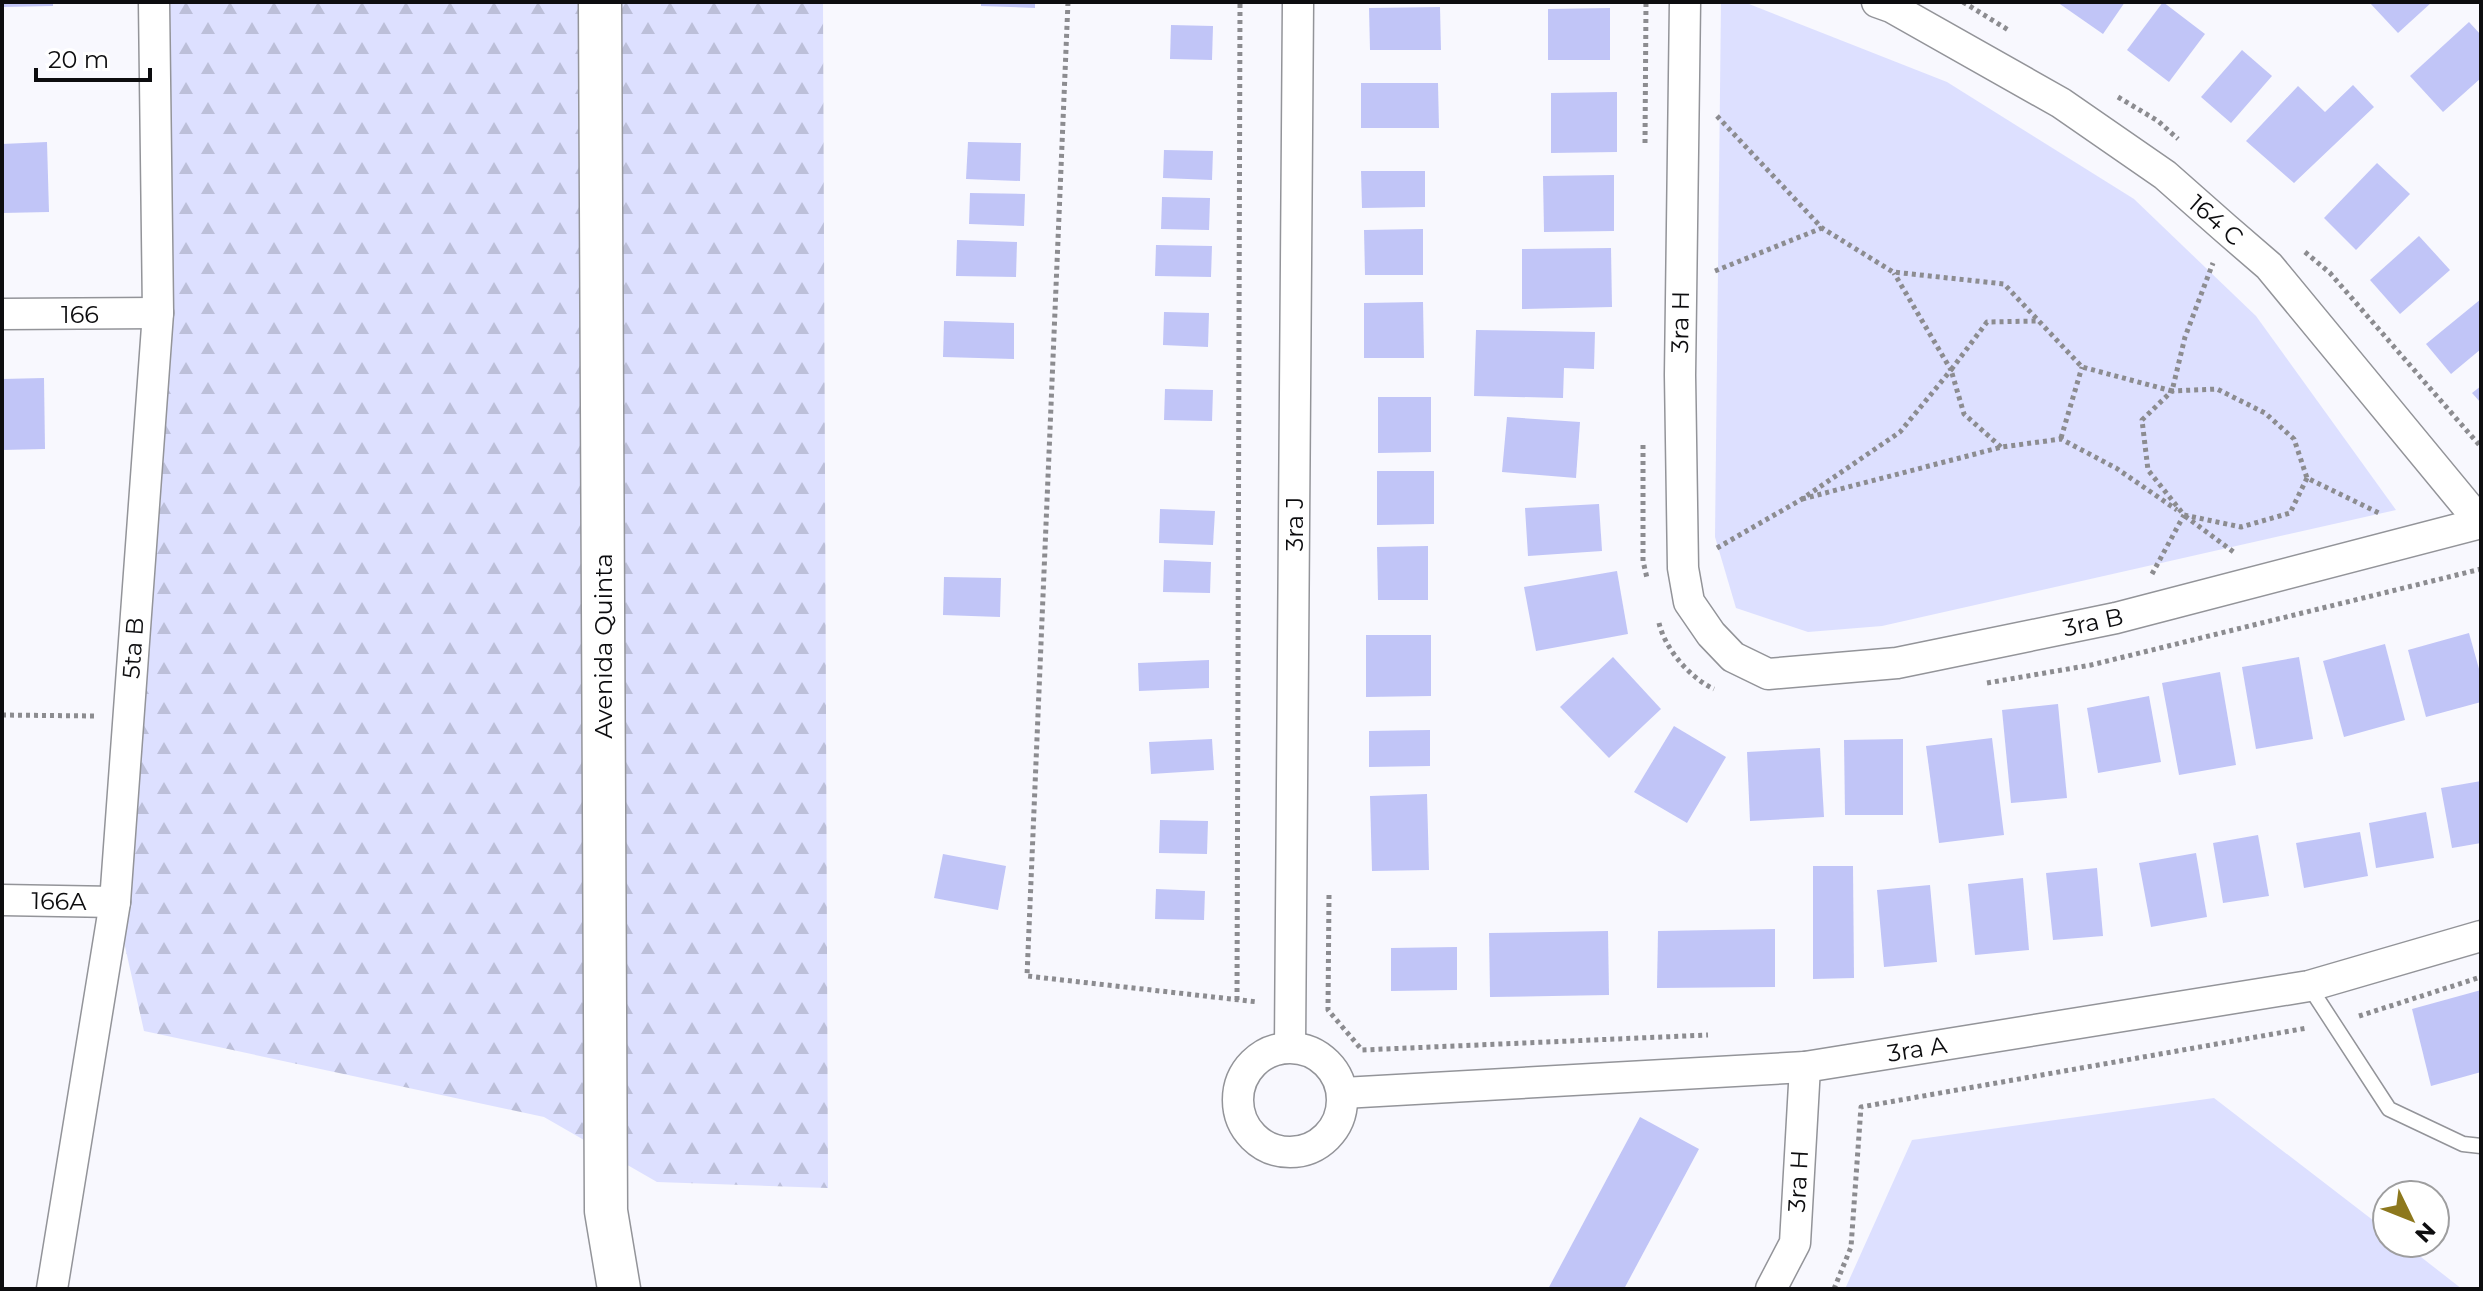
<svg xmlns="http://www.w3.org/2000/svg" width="2483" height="1291" font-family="Montserrat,sans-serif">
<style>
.forest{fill:url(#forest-firs)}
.park{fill:#dde0ff}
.building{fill:#c1c5f7}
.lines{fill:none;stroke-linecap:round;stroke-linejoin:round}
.service-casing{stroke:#939499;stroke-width:17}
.minor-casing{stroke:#939499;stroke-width:33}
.secondary-casing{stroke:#939499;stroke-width:45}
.path{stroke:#8c8c90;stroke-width:5;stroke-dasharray:4 4;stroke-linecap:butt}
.service{stroke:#fff;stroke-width:14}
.minor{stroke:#fff;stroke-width:30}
.secondary{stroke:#fff;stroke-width:42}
.labels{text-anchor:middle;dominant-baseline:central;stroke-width:7;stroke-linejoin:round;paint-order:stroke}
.street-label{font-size:24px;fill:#0d0d0f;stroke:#fff}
</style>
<defs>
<pattern id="forest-firs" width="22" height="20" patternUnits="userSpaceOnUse" patternTransform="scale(2)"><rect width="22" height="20" fill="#dde0ff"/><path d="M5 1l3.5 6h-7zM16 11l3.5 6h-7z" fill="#bcbfd9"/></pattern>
</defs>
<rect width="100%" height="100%" fill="#f8f8fe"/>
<polygon class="forest" points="154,2 823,2 828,1188 657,1182 544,1117 144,1031 115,902 158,313"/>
<g class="park">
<polygon points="1721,2 1744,2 1947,82 2134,199 2256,316 2396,510 1882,626 1808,632 1736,608 1715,537"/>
<polygon points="2214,1098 2387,1231 2387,1243 2403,1243 2462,1289 1845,1289 1912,1140"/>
</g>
<g class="building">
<polygon points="2,2 53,2 53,6 2,7"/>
<polygon points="981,2 1035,2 1035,8 981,6"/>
<polygon points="2057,2 2125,2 2103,34"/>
<polygon points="2163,2 2205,34 2169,82 2127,50"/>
<polygon points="2369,2 2432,2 2398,33"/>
<polygon points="1440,7 1441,50 1370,50 1369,8"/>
<polygon points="1610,8 1610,60 1548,60 1548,9"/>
<polygon points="2469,22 2481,35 2481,78 2443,112 2410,76"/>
<polygon points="1171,25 1213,26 1212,60 1170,59"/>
<polygon points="2242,50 2272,76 2231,123 2201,97"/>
<polygon points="1361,83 1438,83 1439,128 1361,128"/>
<polygon points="2353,85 2374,107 2294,183 2246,141 2298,86 2325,112"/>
<polygon points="1617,92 1617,152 1551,153 1551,93"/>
<polygon points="47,142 49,212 2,213 2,144"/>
<polygon points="968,142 1021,143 1020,181 966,179"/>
<polygon points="1164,150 1213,151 1212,180 1163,178"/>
<polygon points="2377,163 2410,194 2356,250 2324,218"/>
<polygon points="1361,171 1425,171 1425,207 1362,208"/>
<polygon points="1614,175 1614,231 1544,232 1543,176"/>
<polygon points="970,193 1025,194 1024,226 969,224"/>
<polygon points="1162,197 1210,198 1209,230 1161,229"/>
<polygon points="1423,229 1423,275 1365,275 1364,230"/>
<polygon points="2419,236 2450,270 2400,314 2370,280"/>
<polygon points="957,240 1017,242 1016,277 956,276"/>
<polygon points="1156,245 1212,246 1211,277 1155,276"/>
<polygon points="1611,248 1612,307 1522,309 1522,249"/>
<polygon points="2481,299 2481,349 2451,374 2426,344"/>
<polygon points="1423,302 1424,358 1364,358 1364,303"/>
<polygon points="1164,312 1209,313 1208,347 1163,345"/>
<polygon points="944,321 1014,323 1014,359 943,357"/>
<polygon points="1476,330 1595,332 1594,369 1564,368 1563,398 1474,396"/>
<polygon points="44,378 45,449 2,450 2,379"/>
<polygon points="2481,386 2481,403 2472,393"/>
<polygon points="1165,389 1213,390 1212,421 1164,420"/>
<polygon points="1378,397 1431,397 1431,452 1378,453"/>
<polygon points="1507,417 1580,422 1576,478 1502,472"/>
<polygon points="1377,471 1434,471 1434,524 1377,525"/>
<polygon points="1599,504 1602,551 1528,556 1525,508"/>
<polygon points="1160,509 1215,511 1213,545 1159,543"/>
<polygon points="1428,546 1428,600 1378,600 1377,547"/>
<polygon points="1164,560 1211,562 1210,593 1163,592"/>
<polygon points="1617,571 1628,634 1536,651 1524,587"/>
<polygon points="944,577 1001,578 1000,617 943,615"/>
<polygon points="2469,633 2481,676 2481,702 2426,717 2408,650"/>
<polygon points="1366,635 1431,635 1431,696 1366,697"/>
<polygon points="2385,644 2405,720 2344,737 2323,661"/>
<polygon points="1613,657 1661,709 1609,758 1560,707"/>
<polygon points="2299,657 2313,739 2256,749 2242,667"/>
<polygon points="1209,660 1209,688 1139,691 1138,663"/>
<polygon points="2220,672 2236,765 2179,775 2162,683"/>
<polygon points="2149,696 2161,762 2098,773 2087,708"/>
<polygon points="2058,704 2067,798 2011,803 2002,710"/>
<polygon points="1674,726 1726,757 1687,823 1634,792"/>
<polygon points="1430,730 1430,766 1369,767 1369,731"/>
<polygon points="1992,738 2004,835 1939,843 1926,746"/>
<polygon points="1212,739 1214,770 1151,774 1149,742"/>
<polygon points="1903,739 1903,815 1845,815 1844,740"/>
<polygon points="1820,748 1824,817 1750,821 1747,752"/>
<polygon points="2481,781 2481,843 2452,848 2441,788"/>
<polygon points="1427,794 1429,870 1372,871 1370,796"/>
<polygon points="2426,812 2434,858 2376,868 2369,823"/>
<polygon points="1160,820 1208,821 1207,854 1159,853"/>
<polygon points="2360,832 2368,876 2304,888 2296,843"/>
<polygon points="2258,835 2269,896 2223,903 2213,843"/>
<polygon points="2196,853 2207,917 2151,927 2139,863"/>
<polygon points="943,854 1006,866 998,910 934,898"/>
<polygon points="1813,866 1853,866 1854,978 1813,979"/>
<polygon points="2097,868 2103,936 2053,940 2046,873"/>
<polygon points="2023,878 2029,950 1975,955 1968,884"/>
<polygon points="1930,885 1937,962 1884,967 1877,890"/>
<polygon points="1156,889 1205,891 1204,920 1155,919"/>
<polygon points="1775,929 1775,987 1657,988 1658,931"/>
<polygon points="1608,931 1609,995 1490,997 1489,933"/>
<polygon points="1457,947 1457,990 1391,991 1391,948"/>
<polygon points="2481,990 2481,1072 2431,1086 2412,1009"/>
<polygon points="1640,1117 1699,1149 1624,1289 1548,1289"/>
</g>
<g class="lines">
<g class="service-casing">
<polyline id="service" points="2309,986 2389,1109 2463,1144 2481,1146"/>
</g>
<g class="minor-casing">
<g id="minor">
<polyline points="1685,2 1680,375 1683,568 1689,602 1711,634 1733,657 1768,674 1897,663 2116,618 2481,523"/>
<polyline points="1877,2 1891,7 2061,103 2165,175 2225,228 2269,266 2481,523"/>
<polyline points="2,314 158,313"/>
<polyline points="2,900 115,902"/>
<polyline points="1290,1047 1298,2"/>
<circle cx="1290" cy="1100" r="52"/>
<polyline points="1343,1093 1805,1067 2309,986 2481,936"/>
<polyline points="52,1289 115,902 158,313 154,2"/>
<polyline points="1771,1289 1795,1243 1805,1067"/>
</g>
</g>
<g class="secondary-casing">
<polyline id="secondary" points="600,2 606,1211 619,1289"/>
</g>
<g class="path">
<polyline points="1068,2 1027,976 1258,1002"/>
<polyline points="1963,2 2010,31"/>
<polyline points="2118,97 2158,121 2178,139"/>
<polyline points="1717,116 1822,228 1893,272 2004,284 2082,367 2172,391 2185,337 2213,263"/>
<polyline points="1645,143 1646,2"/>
<polyline points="2305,252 2330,273 2481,447"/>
<polyline points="1715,271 1822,228"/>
<polyline points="2061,438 2082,367"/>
<polyline points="1643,445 1643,561 1647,578"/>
<polyline points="2001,447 1964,414 1951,370 1987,322 2037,321"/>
<polyline points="2307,478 2290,513 2241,527 2184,515 2148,470 2142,420 2172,391 2217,389 2265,413 2294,439 2307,478 2381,514"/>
<polyline points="1802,499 2002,447 2061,439 2116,468 2177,510"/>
<polyline points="2185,516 2235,553"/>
<polyline points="1717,548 1802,499 1900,432 1951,370 1894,273"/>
<polyline points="2152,574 2184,515"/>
<path d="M1659,623C1665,649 1690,678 1714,689"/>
<polyline points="1987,683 2091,665 2481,569"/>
<polyline points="2,715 95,716"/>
<polyline points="1329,895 1328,1010 1362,1050 1708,1035"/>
<polyline points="1237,1000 1240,2"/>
<polyline points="2359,1016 2481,977"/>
<polyline points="1834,1289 1851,1247 1861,1107 2307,1028"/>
</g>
<use href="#service" class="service"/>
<use href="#minor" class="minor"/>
<use href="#secondary" class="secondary"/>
</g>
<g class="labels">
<g class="street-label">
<text transform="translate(2216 220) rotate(41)">164 C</text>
<text x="80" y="314">166</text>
<text transform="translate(1680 322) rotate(-89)">3ra H</text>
<text transform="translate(1294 524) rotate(-90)">3ra J</text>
<text transform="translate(2093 622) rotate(-12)">3ra B</text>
<text transform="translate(603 646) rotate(-90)">Avenida Quinta</text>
<text transform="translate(133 648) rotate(-86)">5ta B</text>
<text transform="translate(59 901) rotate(1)">166A</text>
<text transform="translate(1917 1049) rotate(-9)">3ra A</text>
<text transform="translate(1798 1181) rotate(-87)">3ra H</text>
</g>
</g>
<rect width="2483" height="1291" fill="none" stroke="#0d0d0f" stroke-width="8"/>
<g transform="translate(2411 1219) rotate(133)"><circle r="38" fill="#ffffff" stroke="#9e9e9f" stroke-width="2"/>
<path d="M0-6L14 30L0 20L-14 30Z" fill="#8d781d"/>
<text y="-12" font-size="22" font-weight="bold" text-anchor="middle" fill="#0d0d0f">N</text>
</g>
<path d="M36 68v12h114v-12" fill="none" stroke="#0d0d0f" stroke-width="4"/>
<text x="48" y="68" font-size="24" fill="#0d0d0f" stroke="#ffffff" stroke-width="6" paint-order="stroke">20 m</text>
</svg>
